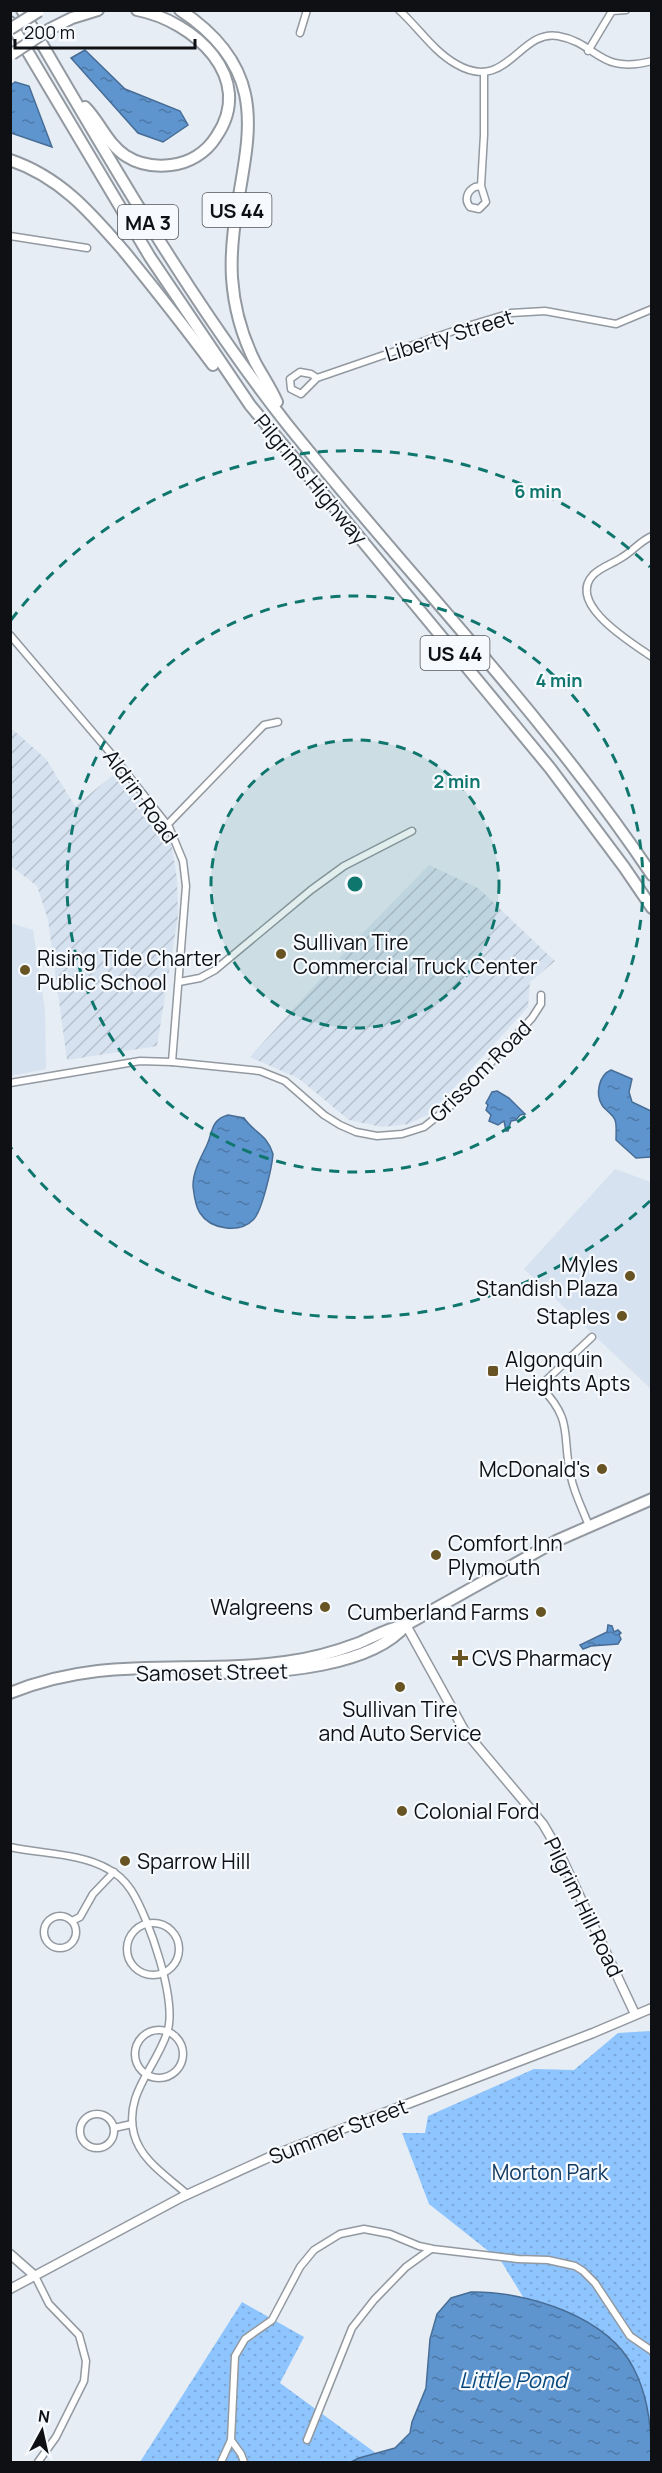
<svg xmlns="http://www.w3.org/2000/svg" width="662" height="2473" font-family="Manrope,sans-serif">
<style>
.built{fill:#d6e2f0}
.industrial{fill:url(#industrial-furrows)}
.park{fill:url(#park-dots)}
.water{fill:url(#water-ripples);stroke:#476d96;stroke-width:1.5}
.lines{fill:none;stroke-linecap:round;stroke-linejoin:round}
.street-casing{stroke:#9399a0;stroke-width:9}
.secondary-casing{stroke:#9399a0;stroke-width:11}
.highway-casing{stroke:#9399a0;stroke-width:14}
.street{stroke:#fff;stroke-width:6}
.secondary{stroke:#fff;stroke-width:8}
.highway{stroke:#fff;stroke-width:10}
.highway-bridge-casing{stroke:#9399a0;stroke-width:14;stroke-linecap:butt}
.highway-bridge{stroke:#fff;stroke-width:10}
.ring{fill:none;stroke:#0f766e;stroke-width:3;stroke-dasharray:10 8}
.poi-dot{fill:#675422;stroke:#f6fafe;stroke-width:2}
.labels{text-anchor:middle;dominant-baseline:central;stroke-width:4.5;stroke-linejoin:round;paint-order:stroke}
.shield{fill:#f6fafe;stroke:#54565a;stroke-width:1.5}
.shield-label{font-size:20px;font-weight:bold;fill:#0e1013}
.street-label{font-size:21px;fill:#0e1013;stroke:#f6fafe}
.poi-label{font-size:21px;fill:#0e1013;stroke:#f6fafe;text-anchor:start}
.park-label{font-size:21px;fill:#143b61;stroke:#f6fafe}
.water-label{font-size:22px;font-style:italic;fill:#054579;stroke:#f6fafe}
.centre{fill:#0f766e;stroke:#f6fafe;stroke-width:3}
.ring-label{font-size:18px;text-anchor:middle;font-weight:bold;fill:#0f766e;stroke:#f6fafe;stroke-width:4.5;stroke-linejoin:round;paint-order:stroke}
</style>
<defs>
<pattern id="industrial-furrows" width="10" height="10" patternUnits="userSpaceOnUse" patternTransform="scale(1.5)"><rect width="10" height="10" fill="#d6e2f0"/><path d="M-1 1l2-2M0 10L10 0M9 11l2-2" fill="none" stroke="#b6c1cd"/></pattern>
<pattern id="park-dots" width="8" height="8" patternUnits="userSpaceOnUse" patternTransform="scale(1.5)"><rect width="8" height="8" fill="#8fc5ff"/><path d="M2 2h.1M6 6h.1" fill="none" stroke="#7aa8da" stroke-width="1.8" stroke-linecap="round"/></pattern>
<pattern id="water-ripples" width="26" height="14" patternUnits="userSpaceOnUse" patternTransform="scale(1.5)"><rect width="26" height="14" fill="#5f95ce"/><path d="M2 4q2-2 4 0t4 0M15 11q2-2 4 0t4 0" fill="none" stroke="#4d78a6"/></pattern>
</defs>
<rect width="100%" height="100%" fill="#e6edf4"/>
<g class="built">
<polygon points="11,923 33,930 45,1010 46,1069 11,1076"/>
<polygon points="615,1169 651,1182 651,1389 524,1269"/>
</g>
<g class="industrial">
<polygon points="11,728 46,759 75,806 117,772 171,842 177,878 178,916 157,1046 67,1060 48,920 37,886 11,866"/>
<polygon points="429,865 478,888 555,961 530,982 528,1007 430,1114 408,1124 382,1127 349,1120 298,1078 250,1057 355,941"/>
</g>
<g class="park">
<polygon points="651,2031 651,2462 390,2462 525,2300 501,2261 429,2204 402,2133 425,2133 428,2116 534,2069 574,2070 618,2033"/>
<polygon points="242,2302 304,2337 280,2383 388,2462 140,2462"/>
</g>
<g class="water">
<polygon points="85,50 125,89 180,111 188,125 163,142 138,133 71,58"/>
<polygon points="15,82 29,86 52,147 11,133 11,85"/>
<path d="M611,1070L632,1079L629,1092L632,1102L651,1111V1157L636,1158L616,1140C616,1135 617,1125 615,1120C613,1114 605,1110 602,1105C595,1094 599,1075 611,1070Z"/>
<polygon points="497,1091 509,1098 525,1114 520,1115 516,1120 511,1121 508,1131 506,1131 504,1121 498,1125 489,1121 491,1115 486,1110 488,1105 486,1103 492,1092"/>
<path d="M228,1115L244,1118C254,1133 267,1134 273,1154C272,1167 262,1212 253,1220C239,1234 210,1229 200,1213C195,1206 194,1194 193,1186C193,1172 200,1159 206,1147C213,1133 210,1120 228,1115Z"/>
<polygon points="608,1625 612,1626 614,1632 618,1630 621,1633 619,1635 621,1639 618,1644 591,1646 583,1649 580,1645 607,1632"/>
<path d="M471,2292C526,2291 608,2316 634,2369C649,2398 652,2431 651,2462H351L359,2458L395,2448L410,2433L412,2422L426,2388L430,2339L437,2314L451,2298Z"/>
</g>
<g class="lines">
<g class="street-casing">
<g id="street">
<path d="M399,10C418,27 433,51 456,64C507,94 519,29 558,36C598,43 598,75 652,61"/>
<polyline points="300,33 307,10"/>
<polyline points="588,51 612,11 626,10"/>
<path d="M481,186L475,187C467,191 464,200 470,207L479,209L486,202L481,186L484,135V72"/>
<polyline points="10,236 87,248"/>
<polyline points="317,378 311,374 300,372 290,379 291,389 301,394 317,378 471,325 511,313 545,311 616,324 652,309"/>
<path d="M652,536C640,541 632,552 621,558C612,564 601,567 593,575C566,604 632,643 652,657"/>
<polyline points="10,635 113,756 169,827 183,861 186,886 172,1062"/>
<polyline points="167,825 264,725 278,722"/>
<polyline points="179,982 200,978 215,970 311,890 344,866 412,831"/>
<polyline points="10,1083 140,1061 172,1062 260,1071 285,1081 324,1115 340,1125 356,1132 377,1136 402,1134 424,1127 453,1104 532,1018 541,1004 541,995"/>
<path d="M589,1526C583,1510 574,1493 571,1477C561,1435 575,1422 540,1386L592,1337"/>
<path d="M10,1847C42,1854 80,1853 108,1869C118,1874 125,1881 131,1890C149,1918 178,2002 167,2033C155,2069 124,2094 134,2134C141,2161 168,2177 188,2195"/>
<circle cx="60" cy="1932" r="16"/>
<polyline points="72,1921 80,1917 93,1894 114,1872"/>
<circle cx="153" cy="1949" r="26"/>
<circle cx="159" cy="2054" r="24"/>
<circle cx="97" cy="2131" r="17"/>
<polyline points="114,2128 132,2124"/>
<polyline points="35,2276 49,2304 79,2335 86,2361 84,2381 56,2437 38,2462"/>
<polyline points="231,2440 241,2454 244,2462"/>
<polyline points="307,2440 352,2328 374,2300 406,2267 431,2249"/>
<polyline points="221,2462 231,2440 235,2356 245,2339 272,2320 300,2267 314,2250 340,2234 364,2229 390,2234 419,2246 433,2249 518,2259 548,2260 575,2266 583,2271 595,2283 630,2336 652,2351"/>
</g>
</g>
<g class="secondary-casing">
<g id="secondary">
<polyline points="406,1625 464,1730 543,1824 557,1848 635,2014"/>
<polyline points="10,2254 35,2276"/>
<polyline points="10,2289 182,2197 274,2155 593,2033 652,2008"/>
</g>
</g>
<g class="highway-casing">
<g id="highway">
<path d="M22,10C105,151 185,294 286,423C407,574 544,714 652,875"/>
<path d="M180,10C297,87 226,173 232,278C234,307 242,336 255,362C262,375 271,388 277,402"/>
<polyline points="10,22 150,257 250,405 550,768 624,867 652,908"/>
<polyline points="50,29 72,18 98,10"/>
<path d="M85,107C100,122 108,145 126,156C140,165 155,167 171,165C189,163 206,153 216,137C257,78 194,21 137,10"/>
<path d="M10,160C60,177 90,212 123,250C154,288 184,326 213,365"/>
<path d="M226,1673C277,1673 371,1667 406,1625"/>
<path d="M10,1693C104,1654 189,1675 285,1662C310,1659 335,1652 359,1643C375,1636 389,1628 406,1625L556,1541L652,1499"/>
</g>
</g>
<use href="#street" class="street"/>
<use href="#secondary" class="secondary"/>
<use href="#highway" class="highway"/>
<g class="highway-bridge-casing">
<g id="highway-bridge">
<polyline points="10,29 39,11"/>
<polyline points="12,54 50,29"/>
</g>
</g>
<use href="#highway-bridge" class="highway-bridge"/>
</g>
<circle cx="355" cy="884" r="144" fill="#0f766e" fill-opacity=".12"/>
<g class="ring">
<circle cx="355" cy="884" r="144"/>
<circle cx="355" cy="884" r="288"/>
<path d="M650 1201A433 433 0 0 1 11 1148M11 620A433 433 0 0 1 650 567"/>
</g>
<g class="poi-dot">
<circle cx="281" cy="954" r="6"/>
<circle cx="25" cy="970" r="6"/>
<circle cx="630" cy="1276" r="6"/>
<circle cx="622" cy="1316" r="6"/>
<rect x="487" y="1365" width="12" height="12" rx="3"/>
<circle cx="602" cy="1469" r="6"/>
<circle cx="436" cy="1555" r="6"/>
<circle cx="325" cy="1607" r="6"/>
<circle cx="541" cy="1612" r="6"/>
<path d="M457 1649h6v6h6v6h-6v6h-6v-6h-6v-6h6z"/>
<circle cx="400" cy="1687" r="6"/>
<circle cx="402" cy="1811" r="6"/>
<circle cx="125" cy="1861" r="6"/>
</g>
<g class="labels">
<g class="shield">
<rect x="202.5" y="193" width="69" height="34" rx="4.5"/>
<rect x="118" y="205" width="60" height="34" rx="4.5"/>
<rect x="420.5" y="636" width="69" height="34" rx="4.5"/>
</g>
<g class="shield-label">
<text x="237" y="210">US 44</text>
<text x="148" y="222">MA 3</text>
<text x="455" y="653">US 44</text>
</g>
<g class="street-label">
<text transform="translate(449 335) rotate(-17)">Liberty Street</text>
<text transform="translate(311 479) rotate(50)">Pilgrims Highway</text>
<text transform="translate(141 796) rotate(54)">Aldrin Road</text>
<text transform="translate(480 1071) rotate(-45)">Grissom Road</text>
<text transform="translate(212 1672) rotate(-1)">Samoset Street</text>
<text transform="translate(584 1907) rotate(64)">Pilgrim Hill Road</text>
<text transform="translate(338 2131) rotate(-21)">Summer Street</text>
</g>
<g class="poi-label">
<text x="293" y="942">Sullivan Tire<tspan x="293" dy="24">Commercial Truck Center</tspan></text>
<text x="37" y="958">Rising Tide Charter<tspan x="37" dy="24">Public School</tspan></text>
<text x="618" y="1264" text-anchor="end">Myles<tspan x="618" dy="24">Standish Plaza</tspan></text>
<text x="610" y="1316" text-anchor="end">Staples</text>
<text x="505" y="1359">Algonquin<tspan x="505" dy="24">Heights Apts</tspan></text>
<text x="590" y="1469" text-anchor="end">McDonald's</text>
<text x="448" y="1543">Comfort Inn<tspan x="448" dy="24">Plymouth</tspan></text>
<text x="313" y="1607" text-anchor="end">Walgreens</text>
<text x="529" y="1612" text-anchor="end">Cumberland Farms</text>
<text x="472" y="1658">CVS Pharmacy</text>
<text x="400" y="1709" text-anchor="middle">Sullivan Tire<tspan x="400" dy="24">and Auto Service</tspan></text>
<text x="414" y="1811">Colonial Ford</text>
<text x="137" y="1861">Sparrow Hill</text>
</g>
<g class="park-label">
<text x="550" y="2172">Morton Park</text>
</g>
<g class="water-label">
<text x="513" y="2380">Little Pond</text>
</g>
</g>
<circle cx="355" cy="884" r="9" class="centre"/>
<g class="ring-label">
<text x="538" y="498">6 min</text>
<text x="559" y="687">4 min</text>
<text x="457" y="788">2 min</text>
</g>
<rect width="662" height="2473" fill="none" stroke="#0e1013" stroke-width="24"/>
<g transform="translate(42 2431) rotate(8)" stroke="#f6fafe" stroke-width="4.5" paint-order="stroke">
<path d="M0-4.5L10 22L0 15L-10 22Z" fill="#0e1013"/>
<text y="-9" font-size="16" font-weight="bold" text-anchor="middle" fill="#0e1013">N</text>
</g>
<path d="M15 39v9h180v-9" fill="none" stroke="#0e1013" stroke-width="3"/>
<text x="24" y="39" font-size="18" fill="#0e1013" stroke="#f6fafe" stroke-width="4.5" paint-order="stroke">200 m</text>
</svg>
